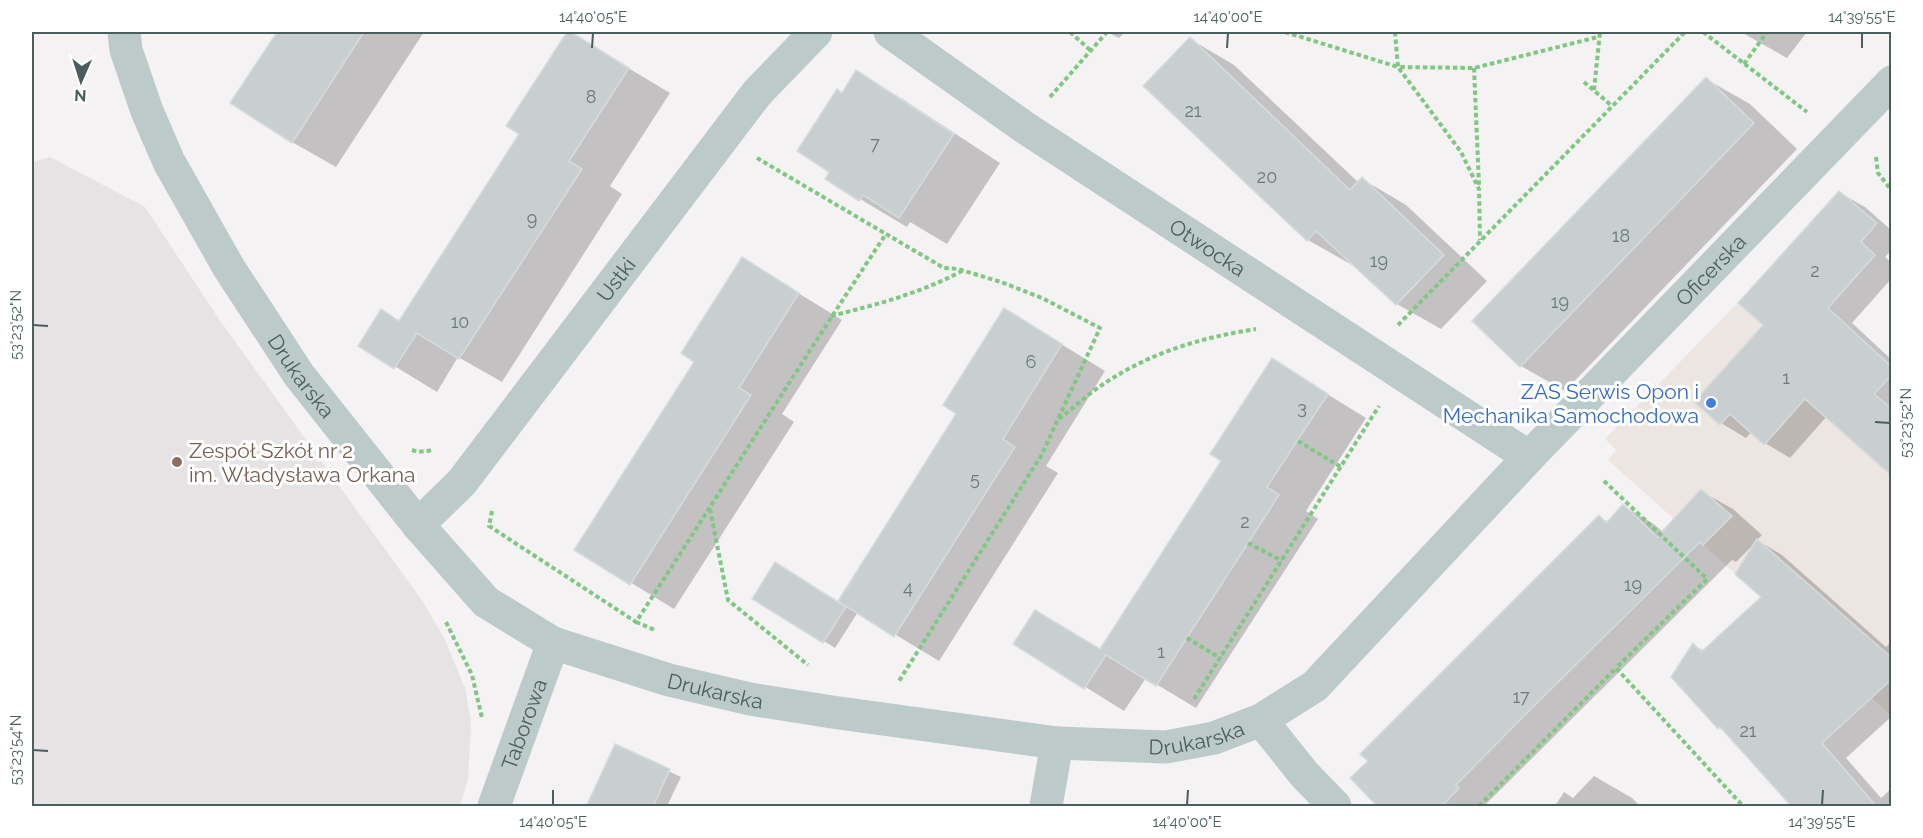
<svg xmlns="http://www.w3.org/2000/svg" width="1923" height="838" font-family="Raleway,sans-serif">
<style>
.commercial{fill:#ede5e2}
.education{fill:#e5e3e4}
.shadow{fill:#0003}
.building{fill:#c9cfd0;stroke:#d6dbdc;stroke-width:1.5}
.lines{fill:none;stroke-linecap:round;stroke-linejoin:round}
.path{stroke:#7fc881;stroke-width:4;stroke-dasharray:4.5 3;stroke-linecap:butt}
.minor{stroke:#bccac9;stroke-width:33}
.ticks{fill:none;stroke:#4b5e5d;stroke-width:2}
.shop-dot{fill:#3f7fe0;stroke:#fff;stroke-width:2}
.education-dot{fill:#8d6e63;stroke:#fff;stroke-width:2}
.labels{text-anchor:middle;dominant-baseline:central;stroke-width:6;stroke-linejoin:round;paint-order:stroke}
.number-label{font-size:18px;fill:#6a7a7a}
.street-label{font-size:21px;fill:#4b5e5d;stroke:#fff}
.shop-label{font-size:21px;fill:#366cbe;stroke:#fff;text-anchor:end}
.education-label{font-size:21px;fill:#785e54;stroke:#fff;text-anchor:start}
.neatline{fill:none;stroke:#4b5e5d;stroke-width:2}
.ticks-label{font-size:15px;text-anchor:middle;fill:#4b5e5d}
</style>
<rect width="100%" height="100%" fill="#f4f2f3"/>
<polygon class="commercial" points="1754,286 1891,408 1891,716 1832,660 1608,460 1616,450 1605,439"/>
<polygon class="education" points="50,157 145,207 221,322 423,602 444,638 465,688 471,722 468,780 460,806 32,806 32,162"/>
<g class="shadow">
<polygon points="279,32 424,32 336,167 292,142 232,103"/>
<polygon points="568,32 670,93 610,186 622,194 502,382 458,357 437,392 360,345 400,322 521,133 508,125"/>
<polygon points="1107,32 1125,32 1119,38"/>
<polygon points="1741,32 1807,32 1787,58"/>
<polygon points="1190,39 1234,65 1359,183 1362,179 1406,205 1487,281 1441,329 1397,304 1353,263 1352,265 1308,240"/>
<polygon points="857,72 904,100 1000,163 947,244 910,222 907,227 860,199 831,172"/>
<polygon points="1706,79 1750,104 1797,149 1565,391 1521,366"/>
<polygon points="1840,193 1865,207 1892,231 1892,249 1885,257 1892,263 1892,278 1852,323 1892,360 1892,474 1827,416 1790,458 1765,443 1752,431 1746,438 1721,423 1765,325"/>
<polygon points="743,259 842,320 782,414 794,422 674,609 576,549 696,361"/>
<polygon points="1048,336 1105,371 1046,466 1058,473 939,661 858,612 835,648 755,598 844,607"/>
<polygon points="1272,360 1366,418 1306,511 1318,519 1196,708 1146,678 1124,711 1015,643 1101,650 1223,461"/>
<polygon points="1701,491 1733,509 1762,535 1757,540 1782,555 1886,647 1892,641 1892,716 1846,758 1881,798 1892,788 1892,806 1794,806 1728,733 1719,728 1693,645 1704,651 1763,597 1755,543 1736,562 1732,560 1484,806 1380,806 1599,517 1608,522 1624,506 1655,525 1663,532"/>
<polygon points="615,746 681,777 667,806 587,806"/>
<polygon points="1594,776 1632,798 1640,806 1555,806 1564,792 1573,798"/>
</g>
<g class="building">
<polygon points="277,32 364,32 292,143 230,103"/>
<polygon points="567,32 571,32 629,68 569,161 582,169 459,359 417,333 394,369 358,346 381,309 399,321 519,134 506,126"/>
<polygon points="1190,37 1350,190 1362,177 1444,255 1396,305 1316,231 1307,241 1143,86"/>
<polygon points="856,70 954,134 899,218 863,195 859,201 825,179 829,172 797,151 837,89 842,93"/>
<polygon points="1706,77 1754,123 1520,367 1472,321"/>
<polygon points="1839,191 1877,223 1861,242 1875,255 1828,308 1892,367 1892,375 1874,394 1892,409 1892,476 1805,399 1764,445 1730,414 1720,425 1694,402 1763,325 1738,303"/>
<polygon points="742,257 799,293 739,388 751,395 630,585 574,550 694,362 681,353"/>
<polygon points="1004,308 1062,344 1003,439 1015,447 894,637 838,601 956,414 943,405"/>
<polygon points="1272,358 1328,394 1267,487 1279,495 1156,686 1106,655 1084,689 1013,644 1035,610 1100,649 1221,461 1210,454"/>
<polygon points="1701,489 1732,516 1703,545 1700,542 1528,712 1456,785 1459,788 1441,807 1378,807 1350,778 1368,761 1360,754 1599,515 1606,523 1623,504 1657,537"/>
<polygon points="1757,539 1892,658 1892,679 1822,743 1877,807 1792,807 1720,727 1718,729 1671,677 1693,643 1701,652 1761,597 1735,574"/>
<polygon points="775,562 846,607 823,643 752,599"/>
<polygon points="615,744 670,769 653,807 586,807"/>
</g>
<g class="lines">
<g class="path">
<polyline points="1070,32 1091,51"/>
<polyline points="1285,32 1398,67 1461,152 1479,189 1480,240"/>
<polyline points="1395,32 1398,67 1474,68 1598,37"/>
<polyline points="1703,32 1807,112"/>
<polyline points="1744,64 1767,32"/>
<polyline points="1474,68 1479,185"/>
<polyline points="1584,82 1612,106"/>
<polyline points="1594,90 1600,32"/>
<polyline points="1050,97 1107,32"/>
<polyline points="1876,157 1878,173 1892,191"/>
<polyline points="757,158 886,234"/>
<path d="M831,316C879,304 918,294 962,271"/>
<polyline points="1398,325 1685,32"/>
<path d="M1059,419C1073,408 1087,395 1102,385C1149,353 1199,338 1256,329"/>
<polyline points="1298,441 1341,467"/>
<polyline points="412,450 418,452 434,450"/>
<polyline points="1604,481 1707,579 1616,668"/>
<polyline points="710,509 728,600 808,665"/>
<path d="M492,511L489,526L636,622C720,493 801,362 886,234L944,268L958,269L1001,282L1042,298L1100,328L1041,456L899,681"/>
<polyline points="1248,543 1282,561"/>
<polyline points="446,622 472,675 482,718"/>
<polyline points="636,622 655,630"/>
<polyline points="1187,638 1220,658"/>
<polyline points="1194,699 1379,406"/>
<polyline points="1479,806 1616,668 1743,806"/>
</g>
<g class="minor">
<path id="s1" d="M124,32L126,50L147,111L169,162L229,268L299,375L418,525L486,602L553,643L669,680L750,699L832,712L1057,743L1166,747L1214,738L1261,720L1315,686L1529,457L1892,82"/>
<path id="s2" d="M890,32L1024,127L1529,457"/>
<path id="s3" d="M418,525L462,482L757,93L816,32"/>
<polyline points="1261,720 1304,774 1335,806"/>
<path id="s4" d="M494,806L553,643"/>
<polyline points="1046,806 1057,743"/>
</g>
</g>
<path class="ticks" d="M592,48L593,33M1227,48L1228,33M1862,48V33M33,325L48,326M1875,422L1890,423M33,750L48,751M553,805V790M1187,805L1188,790M1822,805L1823,790"/>
<circle class="shop-dot" cx="1711" cy="403" r="6"/>
<circle class="education-dot" cx="177" cy="462" r="6"/>
<g class="labels">
<g class="number-label">
<text x="591" y="96">8</text>
<text x="1193" y="110">21</text>
<text x="875" y="143">7</text>
<text x="1267" y="176">20</text>
<text x="532" y="218">9</text>
<text x="1621" y="235">18</text>
<text x="1379" y="260">19</text>
<text x="1815" y="270">2</text>
<text x="1560" y="301">19</text>
<text x="460" y="321">10</text>
<text x="1031" y="361">6</text>
<text x="1786" y="377">1</text>
<text x="1302" y="407">3</text>
<text x="975" y="478">5</text>
<text x="1245" y="521">2</text>
<text x="1633" y="584">19</text>
<text x="908" y="587">4</text>
<text x="1161" y="651">1</text>
<text x="1521" y="696">17</text>
<text x="1748" y="730">21</text>
</g>
<g class="street-label">
<text stroke="none"><textPath href="#s2" startOffset="384">Otwocka</textPath></text>
<text stroke="none"><textPath href="#s1" startOffset="2122">Oficerska</textPath></text>
<text stroke="none"><textPath href="#s3" startOffset="316">Ustki</textPath></text>
<text stroke="none"><textPath href="#s1" startOffset="390">Drukarska</textPath></text>
<text stroke="none"><textPath href="#s1" startOffset="930">Drukarska</textPath></text>
<text stroke="none"><textPath href="#s4" startOffset="87">Taborowa</textPath></text>
<text stroke="none"><textPath href="#s1" startOffset="1416">Drukarska</textPath></text>
</g>
<g class="shop-label">
<text x="1699" y="391">ZAS Serwis Opon i<tspan x="1699" dy="24">Mechanika Samochodowa</tspan></text>
</g>
<g class="education-label">
<text x="189" y="450">Zespół Szkół nr 2<tspan x="189" dy="24">im. Władysława Orkana</tspan></text>
</g>
</g>
<rect width="1923" height="838" fill="none" stroke="#ffffff" stroke-width="66"/>
<g transform="translate(81 81) rotate(183)" stroke="#ffffff" stroke-width="4.5" paint-order="stroke">
<path d="M0-4.5L10 22L0 15L-10 22Z" fill="#4b5e5d"/>
<text y="-9" font-size="16" font-weight="bold" text-anchor="middle" fill="#4b5e5d">N</text>
</g>
<rect x="33" y="33" width="1857" height="772" class="neatline"/>
<g class="ticks-label">
<text x="593" y="22">14°40'05"E</text>
<text x="1228" y="22">14°40'00"E</text>
<text x="1862" y="22">14°39'55"E</text>
<text transform="translate(16 325) rotate(-90)" y="5">53°23'52"N</text>
<text transform="translate(1906 423) rotate(-90)" y="5">53°23'52"N</text>
<text transform="translate(16 750) rotate(-90)" y="5">53°23'54"N</text>
<text x="553" y="827">14°40'05"E</text>
<text x="1187" y="827">14°40'00"E</text>
<text x="1822" y="827">14°39'55"E</text>
</g>
</svg>
